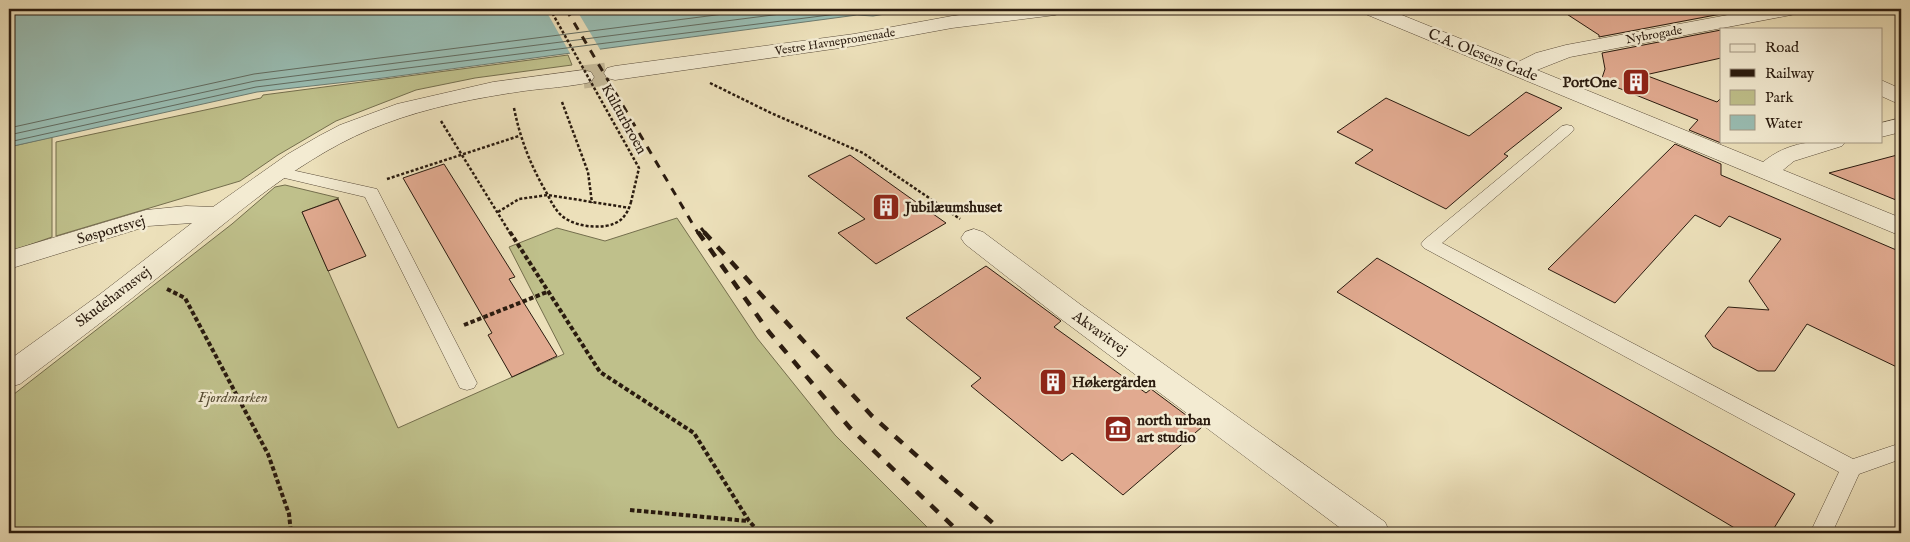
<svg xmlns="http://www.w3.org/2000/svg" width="1910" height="542" font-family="'IM FELL English',serif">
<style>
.green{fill:#bfc08b;stroke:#746e4d}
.water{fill:#99bdb3;stroke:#6d7c71}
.pier{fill:#ece0ba}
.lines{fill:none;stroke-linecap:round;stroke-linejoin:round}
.shore{stroke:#626c61;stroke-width:1}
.building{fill:#e1aa90;stroke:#2a1b0f}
.minor-tunnel{stroke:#c5b998;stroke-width:23;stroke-dasharray:23 11;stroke-linecap:butt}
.service-casing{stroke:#5a4c3a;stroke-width:1}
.minor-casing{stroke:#5a4c3a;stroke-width:1}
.path-far1{stroke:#2a1b0f;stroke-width:2.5;stroke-dasharray:3 2;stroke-linecap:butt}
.path{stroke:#2a1b0f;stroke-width:4;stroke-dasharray:4.5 2.5;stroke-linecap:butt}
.service{fill:#f3ebd2;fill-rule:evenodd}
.minor{fill:#f3ebd2;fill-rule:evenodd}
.rail-far1{stroke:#2a1b0f;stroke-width:3;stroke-dasharray:8 8;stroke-linecap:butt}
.rail{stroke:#2a1b0f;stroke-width:4.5;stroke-dasharray:10 10;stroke-linecap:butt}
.path-bridge{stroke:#2a1b0f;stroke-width:2.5;stroke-dasharray:3 2;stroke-linecap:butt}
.labels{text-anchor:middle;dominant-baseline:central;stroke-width:5;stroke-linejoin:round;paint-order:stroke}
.far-street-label{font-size:12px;fill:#2a1b0f;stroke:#f3ebd2}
.street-label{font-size:15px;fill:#2a1b0f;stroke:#f3ebd2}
.poi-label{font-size:15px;font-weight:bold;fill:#2a1b0f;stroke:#f3ebd2;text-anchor:start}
.park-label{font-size:15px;font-style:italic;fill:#574d34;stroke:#f3ebd2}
</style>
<rect width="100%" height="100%" fill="#ece0ba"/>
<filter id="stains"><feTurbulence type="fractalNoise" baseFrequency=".004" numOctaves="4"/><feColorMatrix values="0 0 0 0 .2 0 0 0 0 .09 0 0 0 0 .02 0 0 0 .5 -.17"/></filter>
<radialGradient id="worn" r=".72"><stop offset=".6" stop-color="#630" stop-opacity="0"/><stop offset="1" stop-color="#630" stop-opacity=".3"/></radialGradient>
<g class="green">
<polygon points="568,55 572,65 475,78 416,90 336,121 278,155 240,181 56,236 56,142 261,98 263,95"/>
<polygon points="52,137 52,237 9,252 9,147"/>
<polygon points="285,185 339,198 302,212 398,428 564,354 509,247 557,228 605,241 677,218 757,338 835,435 933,533 9,533 9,398 232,224 275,187"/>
</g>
<polygon class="water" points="9,9 916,9 873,16 857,15 383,78 257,92 9,147"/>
<polygon class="pier" points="545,9 576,9 601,51 571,55"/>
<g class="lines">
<g class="shore">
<polyline points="9,128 254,74 763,9"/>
<polyline points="9,135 255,81 820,9"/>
<polyline points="9,142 256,87 877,9"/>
</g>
</g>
<g class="building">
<polygon points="1559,9 1721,9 1721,14 1599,37 1599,35"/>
<polygon points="1721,30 1721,58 1645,75 1717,102 1721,98 1721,143 1689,130 1698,120 1601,81 1605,69 1602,53"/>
<polygon points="1526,92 1562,108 1504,154 1508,156 1446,209 1355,163 1373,150 1337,132 1386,98 1469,136"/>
<polygon points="1675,144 1721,164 1721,175 1901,252 1901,369 1807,324 1775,371 1758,371 1713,347 1705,336 1728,307 1769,310 1749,281 1781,239 1729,216 1720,227 1695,215 1615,303 1548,269"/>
<polygon points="1901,154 1901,202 1829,173"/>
<polygon points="850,155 906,195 946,223 876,264 838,233 865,219 808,176"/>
<polygon points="444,164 515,277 509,279 557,356 512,377 488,335 492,333 403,178"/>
<polygon points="338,199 366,256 328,271 302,212"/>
<polygon points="1377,258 1795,494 1771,533 1743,533 1337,292"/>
<polygon points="986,266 1061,321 1054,327 1146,393 1151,389 1202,427 1123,495 1072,453 1062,461 971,386 981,378 906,318"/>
</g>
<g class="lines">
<polyline class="minor-tunnel" points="583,77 615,73"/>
<g class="service-casing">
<g id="service">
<polygon points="1567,125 1572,126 1574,129 1572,132 1442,243 1853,459 1901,443 1901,459 1859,474 1832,533 1810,533 1839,472 1424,248 1421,244 1424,240 1562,126"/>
<polygon points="278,167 377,189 477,383 474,388 467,390 460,388 365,197 272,175 270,172 272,169"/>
</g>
</g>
<g class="minor-casing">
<g id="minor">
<polygon points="1009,9 1065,9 1062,13 1055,15 952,28 854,46 615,80 607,78 604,73 607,68 615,66 854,34 952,16"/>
<path d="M1360,9H1387L1518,62L1536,53L1566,45L1760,9H1801L1798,13L1791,15L1570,57L1537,70L1763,162C1789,141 1814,141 1846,141L1842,146L1794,161L1783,170L1901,218V236L1363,13Z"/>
<path d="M583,70L591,72L594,77L591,82C569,87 546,88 524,91C476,98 429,107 384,124C304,153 232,218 166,271C118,310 69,347 20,384L9,387V360L99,295L192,223L148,226L9,269V251L146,210L186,206L213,207L288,154L319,136L340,125L397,104L493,82Z"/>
<polygon points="1881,80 1901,89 1901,105 1881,96"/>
<polygon points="1901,118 1901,132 1881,137 1881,123"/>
<polygon points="974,229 983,232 1081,305 1385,522 1390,533 1347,533 1061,319 965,244 961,238 965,232"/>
</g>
</g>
<g class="path-far1">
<polyline points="710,83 771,113 863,153 960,219"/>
<polyline points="562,102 588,172 592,203"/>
<path d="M514,108C520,138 530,164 545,190C550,199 554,209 562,216C573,225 591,228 605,226C620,224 627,216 631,202"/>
<polyline points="441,121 510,233"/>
<polyline points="387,179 519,136"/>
<polyline points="498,212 519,199 548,195 630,208"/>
</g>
<g class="path">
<polyline points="510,232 600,372 694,433 749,521 760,533"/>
<polyline points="167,289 185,298 268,454 289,514 291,533"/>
<polyline points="464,325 547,292"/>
<polyline points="630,510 748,521"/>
</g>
<use href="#service" class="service"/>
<use href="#minor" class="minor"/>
<g class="rail-far1">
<polyline points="566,9 698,233"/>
<polyline points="701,228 705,233"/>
</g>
<g class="rail">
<polyline points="698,232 769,332 850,428 960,533"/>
<polyline points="704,232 872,416 1004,533"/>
</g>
<polyline class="path-bridge" points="550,9 639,168 631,202"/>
</g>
<defs>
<g id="building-square" transform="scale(1.4375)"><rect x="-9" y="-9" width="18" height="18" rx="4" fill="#8f2418" stroke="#f3ebd2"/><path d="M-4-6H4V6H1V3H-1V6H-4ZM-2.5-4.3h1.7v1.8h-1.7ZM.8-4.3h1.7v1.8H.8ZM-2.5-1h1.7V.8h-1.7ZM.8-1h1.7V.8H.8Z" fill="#fff"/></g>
<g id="museum-square" transform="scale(1.4375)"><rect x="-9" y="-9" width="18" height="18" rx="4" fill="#8f2418" stroke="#f3ebd2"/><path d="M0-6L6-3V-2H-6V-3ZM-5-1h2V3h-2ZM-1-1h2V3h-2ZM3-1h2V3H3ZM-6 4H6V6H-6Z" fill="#fff"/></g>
</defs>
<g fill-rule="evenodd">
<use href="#building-square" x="1636" y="82"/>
<use href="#building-square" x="886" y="207"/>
<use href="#building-square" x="1053" y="382"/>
<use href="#museum-square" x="1118" y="429"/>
</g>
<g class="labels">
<g class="far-street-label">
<text transform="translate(1654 35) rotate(-10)">Nybrogade</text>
<text transform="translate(835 42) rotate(-9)">Vestre Havnepromenade</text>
</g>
<g class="street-label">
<text transform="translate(1483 55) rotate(22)">C.A. Olesens Gade</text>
<text transform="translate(624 119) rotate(61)">Kulturbroen</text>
<text transform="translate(111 230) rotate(-16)">Søsportsvej</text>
<text transform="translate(113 297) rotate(-37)">Skudehavnsvej</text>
<text transform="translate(1100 333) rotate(36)">Akvavitvej</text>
</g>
<g class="poi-label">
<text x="1617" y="82" text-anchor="end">PortOne</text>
<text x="905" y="207">Jubilæumshuset</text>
<text x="1072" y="382">Høkergården</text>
<text x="1137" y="420">north urban<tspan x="1137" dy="17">art studio</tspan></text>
</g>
<g class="park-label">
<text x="233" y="397">Fjordmarken</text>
</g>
</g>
<rect width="1910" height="542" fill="none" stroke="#ece0ba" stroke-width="30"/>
<rect x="10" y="10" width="1890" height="522" fill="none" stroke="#2a1b0f" stroke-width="2.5"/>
<rect x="15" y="15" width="1880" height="512" fill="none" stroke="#2a1b0f"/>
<rect x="1720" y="28" width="162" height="115" fill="#f3ebd2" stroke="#a39884"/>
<rect x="1730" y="44" width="25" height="8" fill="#f3ebd2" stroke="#a39884"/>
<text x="1765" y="52" font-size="15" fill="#2a1b0f">Road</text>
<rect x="1730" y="69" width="25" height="8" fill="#2a1b0f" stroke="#a39884"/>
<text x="1765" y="78" font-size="15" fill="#2a1b0f">Railway</text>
<rect x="1730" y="90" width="25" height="15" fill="#bfc08b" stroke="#a39884"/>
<text x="1765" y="102" font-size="15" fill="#2a1b0f">Park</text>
<rect x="1730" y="115" width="25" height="15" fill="#99bdb3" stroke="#a39884"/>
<text x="1765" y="128" font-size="15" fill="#2a1b0f">Water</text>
<rect width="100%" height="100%" filter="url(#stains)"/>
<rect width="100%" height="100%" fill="url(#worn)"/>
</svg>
